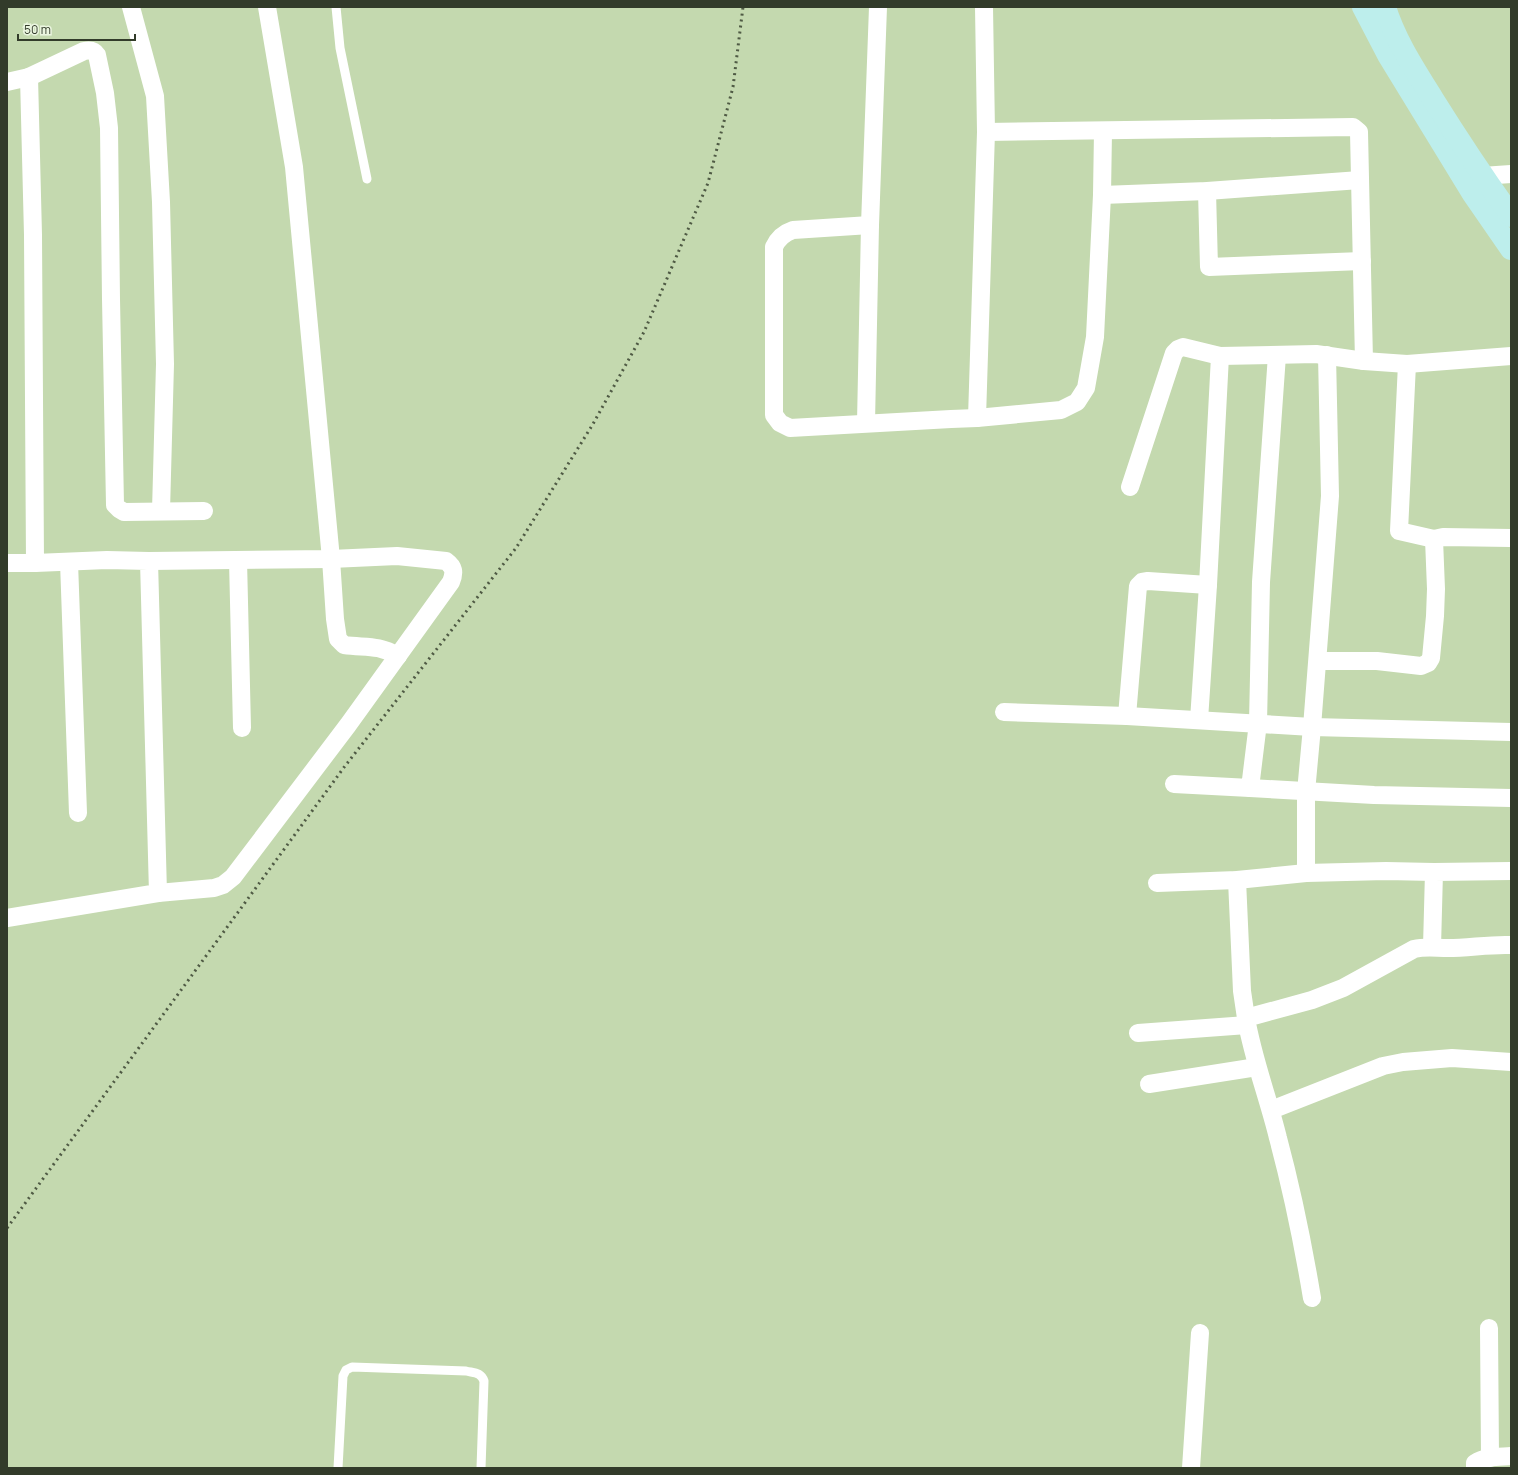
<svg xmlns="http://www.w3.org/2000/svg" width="1518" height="1475" font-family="Manrope,sans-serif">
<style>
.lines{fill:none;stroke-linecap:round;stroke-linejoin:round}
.lane{stroke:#fff;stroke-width:9}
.street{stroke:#fff;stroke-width:18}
.secondary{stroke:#bdeeec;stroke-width:22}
.rail{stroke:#4f5a44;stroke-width:3;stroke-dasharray:2 4;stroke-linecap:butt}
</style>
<rect width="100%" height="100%" fill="#c4d9af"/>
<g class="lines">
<g class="lane">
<polyline points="336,7 340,48 367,179"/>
<path d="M338,1468L343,1376L346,1370L352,1367L466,1371C474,1373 481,1372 484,1381L481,1468"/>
</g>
<g class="street">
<polyline points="131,7 155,96 161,202 165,364 161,511"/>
<path d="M267,7L294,167L331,559L335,619L338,639L344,645C366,648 377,644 398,656"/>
<path d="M29,77L84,51C89,50 94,50 97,55L105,93L109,128L111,299L115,505L119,509L124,512L204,511"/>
<polyline points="7,82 29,77 33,235 35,563 107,560 149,561 158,893 7,918"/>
<polyline points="986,132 1353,127 1359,132 1364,361"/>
<polyline points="1482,176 1511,174"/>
<polyline points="1207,191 1209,267 1362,261"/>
<polyline points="1102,195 1207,191 1360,180"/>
<path d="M870,225L793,230C784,233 778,238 774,247V415L780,423L790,428L951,419L977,418L1061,410L1077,402L1086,388L1095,337L1102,195L1103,131"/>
<polyline points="1407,364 1399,531 1434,539 1443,537 1511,538"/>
<polyline points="977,418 986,132 984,7"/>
<polyline points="866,423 870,225 878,7"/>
<polyline points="1130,487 1174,353 1178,349 1183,347 1220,356 1316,354 1364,361 1407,364 1511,356"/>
<polyline points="238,560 242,728"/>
<path d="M149,561L331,559L397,556L446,561C454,567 455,572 451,582L348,725L233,877L223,885L214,888L158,893"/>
<polyline points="69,562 78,813"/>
<polyline points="7,563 35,563"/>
<polyline points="1318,661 1377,661 1421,666 1428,663 1431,658 1435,616 1436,589 1434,539"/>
<polyline points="1004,712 1127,716 1312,727 1511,732"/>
<polyline points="1127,716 1138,586 1142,582 1148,581 1208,585"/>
<polyline points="1199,720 1208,585 1220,356"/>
<polyline points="1174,784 1250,788 1258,723 1261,582 1277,355"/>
<polyline points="1250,788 1374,795 1511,798"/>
<polyline points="1306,873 1306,792 1312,727 1330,496 1327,355"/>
<polyline points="1237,880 1242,991 1246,1018"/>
<polyline points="1157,883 1237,880 1306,873 1386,871 1434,872"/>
<polyline points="1432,947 1434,872 1511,871"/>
<polyline points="1138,1033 1247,1025"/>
<polyline points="1149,1084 1257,1067"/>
<polyline points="1271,1110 1383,1066 1403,1062 1452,1058 1511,1062"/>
<path d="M1312,1298C1303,1244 1292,1190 1278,1138C1268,1097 1253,1059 1246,1018L1312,1000L1343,988L1414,949C1426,946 1436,948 1448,948C1469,948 1490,944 1511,945"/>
<polyline points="1489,1328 1490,1458"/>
<polyline points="1191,1468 1200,1333"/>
<path d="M1475,1468V1463C1486,1456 1499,1457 1511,1456"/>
</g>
<g class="secondary">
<polyline points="1363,7 1388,55 1473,194 1511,249"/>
<path d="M1385,7C1395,40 1415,70 1433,99C1458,139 1484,178 1511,216"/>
</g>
<polyline class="rail" points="7,1228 345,766 516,548 593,424 644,332 708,183 733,87 743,7"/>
</g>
<rect width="1518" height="1475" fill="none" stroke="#323b2a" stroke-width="16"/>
<path d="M18 34v6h117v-6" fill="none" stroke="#323b2a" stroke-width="2"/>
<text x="24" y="34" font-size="12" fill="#323b2a" stroke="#ebf6e0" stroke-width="3" paint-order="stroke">50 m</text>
</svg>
